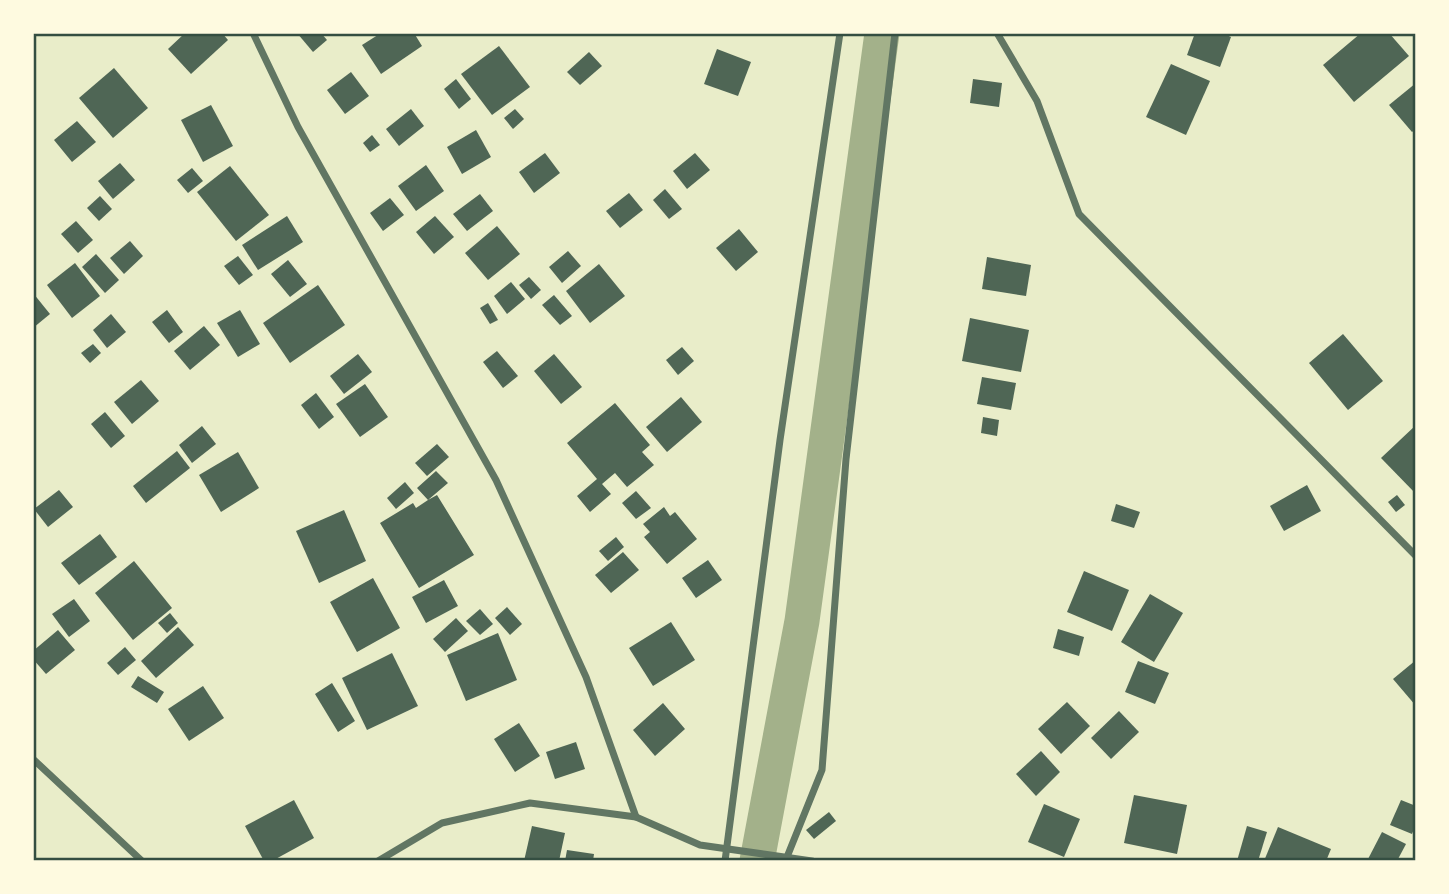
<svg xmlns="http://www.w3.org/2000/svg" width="1449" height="894" font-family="Montserrat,sans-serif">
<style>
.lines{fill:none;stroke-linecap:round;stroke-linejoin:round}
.canal{stroke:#a3b18a;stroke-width:35}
.building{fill:#4f6655}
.minor{stroke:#617663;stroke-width:7}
.neatline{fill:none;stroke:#344e41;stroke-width:2.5}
</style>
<rect width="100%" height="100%" fill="#e9edc9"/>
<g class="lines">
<polyline class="canal" points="757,861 802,621 882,33"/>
</g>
<g class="building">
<polygon points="185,33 222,33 228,40 191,74 168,49"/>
<polygon points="297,33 321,33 327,40 313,52"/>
<polygon points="381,33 414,33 422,46 381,74 362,45"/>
<polygon points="1195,33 1222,33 1231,37 1220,67 1187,55"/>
<polygon points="1361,33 1389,33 1409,56 1354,102 1323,65"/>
<polygon points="499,46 530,87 492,115 461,74"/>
<polygon points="717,49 751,62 738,96 704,84"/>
<polygon points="589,52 602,66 580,85 567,72"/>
<polygon points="1171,64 1210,81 1186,135 1146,117"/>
<polygon points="114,68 148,108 113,138 79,98"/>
<polygon points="351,72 369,96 345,114 327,90"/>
<polygon points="456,79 471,99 459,109 444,89"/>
<polygon points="973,79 1002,83 999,107 970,103"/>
<polygon points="1416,83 1416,129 1412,132 1389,105"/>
<polygon points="211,105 233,146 203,162 181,120"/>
<polygon points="411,109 424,126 399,146 386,129"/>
<polygon points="515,109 524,119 513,129 504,118"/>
<polygon points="77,121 96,142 72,162 54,140"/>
<polygon points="476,130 491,157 462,174 447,147"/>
<polygon points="372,135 380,145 370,152 363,143"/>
<polygon points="545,153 560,173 534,193 519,172"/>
<polygon points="695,153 710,170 687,189 673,171"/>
<polygon points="120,163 135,180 113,199 98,181"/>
<polygon points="426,165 444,191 416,211 398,186"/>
<polygon points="230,166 269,215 236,241 197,192"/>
<polygon points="192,168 203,181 188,193 177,180"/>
<polygon points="665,189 682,209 669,219 653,200"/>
<polygon points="629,193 643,210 620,228 606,211"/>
<polygon points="480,194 493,211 467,231 453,214"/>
<polygon points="100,196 112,209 99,221 87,208"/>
<polygon points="390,198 404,215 383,231 370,213"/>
<polygon points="287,216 303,242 258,270 242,245"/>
<polygon points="435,216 454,237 434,254 416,232"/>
<polygon points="76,221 93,240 78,253 61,234"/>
<polygon points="497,226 520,254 488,280 465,253"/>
<polygon points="739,229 758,252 736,271 716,248"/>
<polygon points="130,241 143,256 124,274 110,258"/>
<polygon points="568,251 581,266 562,283 549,267"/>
<polygon points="96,254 119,280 105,293 82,267"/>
<polygon points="238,256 253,275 239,285 224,266"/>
<polygon points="987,257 1031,265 1026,296 982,289"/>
<polygon points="288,260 307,284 290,297 271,274"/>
<polygon points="75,263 100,296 72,318 47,285"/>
<polygon points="599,264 625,296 590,323 566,291"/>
<polygon points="529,277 541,290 531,299 519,285"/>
<polygon points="511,282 525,299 507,314 494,296"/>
<polygon points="318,285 345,325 290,363 263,323"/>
<polygon points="33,293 50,314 33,328"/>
<polygon points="554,295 572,316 560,325 542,305"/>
<polygon points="488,303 498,320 490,324 480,308"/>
<polygon points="167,310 183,332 169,343 152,322"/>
<polygon points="240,310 260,344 238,357 217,323"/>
<polygon points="111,314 126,332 107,348 93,330"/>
<polygon points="970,318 1029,330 1021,372 962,361"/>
<polygon points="204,326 220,345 190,370 174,351"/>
<polygon points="1343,334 1383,381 1348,410 1309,363"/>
<polygon points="93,344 101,353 90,363 81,353"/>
<polygon points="682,347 694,361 678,375 666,360"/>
<polygon points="497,351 518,376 503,388 483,362"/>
<polygon points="358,354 372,372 344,394 330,376"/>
<polygon points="554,354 582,387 561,404 534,371"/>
<polygon points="982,377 1016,383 1011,410 977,404"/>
<polygon points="141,380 159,401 132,424 114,402"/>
<polygon points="365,384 388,417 360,437 336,404"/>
<polygon points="316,393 334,417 319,429 301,405"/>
<polygon points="681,397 702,422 667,452 646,427"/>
<polygon points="615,403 650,445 642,452 654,465 627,487 615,473 602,484 611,494 590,512 577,496 597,479 567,443"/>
<polygon points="105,412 125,436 111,448 91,424"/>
<polygon points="983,417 999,420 997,436 981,433"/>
<polygon points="1416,425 1416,494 1381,458"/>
<polygon points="202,426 216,444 192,463 179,445"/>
<polygon points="437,444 449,457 427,476 415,463"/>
<polygon points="177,451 190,468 146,503 133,486"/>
<polygon points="238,452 259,488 221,512 199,475"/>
<polygon points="436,471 448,483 428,500 437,495 474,555 419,588 380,523 413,503 416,508 428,500 417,488"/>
<polygon points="405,482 414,493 396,509 387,498"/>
<polygon points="1307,485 1321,511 1284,531 1270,506"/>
<polygon points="59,490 73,507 48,527 34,509"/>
<polygon points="636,491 651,508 636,519 622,503"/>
<polygon points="1397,495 1405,505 1396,512 1388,502"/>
<polygon points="1116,504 1140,512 1134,528 1111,521"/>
<polygon points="664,507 670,516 675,512 697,539 667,564 644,537 650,532 643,524"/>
<polygon points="344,510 366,561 319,583 296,531"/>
<polygon points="100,534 117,557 79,585 61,563"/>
<polygon points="616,537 624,547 608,561 599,551"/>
<polygon points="623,552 639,570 611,593 595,575"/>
<polygon points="708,560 722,580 696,598 682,578"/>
<polygon points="134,561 172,608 133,640 95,593"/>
<polygon points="1084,571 1129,590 1112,631 1067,612"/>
<polygon points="373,578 400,628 357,652 330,602"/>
<polygon points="444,580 458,606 426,623 412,597"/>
<polygon points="1150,594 1183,613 1154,662 1121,642"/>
<polygon points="74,599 90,621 69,637 52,614"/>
<polygon points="507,607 522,624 510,635 495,618"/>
<polygon points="480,609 493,624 480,635 466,621"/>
<polygon points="170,613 178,623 167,633 158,623"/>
<polygon points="456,618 468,631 445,652 433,639"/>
<polygon points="671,622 695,660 653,686 629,648"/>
<polygon points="178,627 194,645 156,678 141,661"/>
<polygon points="1058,629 1084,637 1079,656 1053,648"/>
<polygon points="58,630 75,650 46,674 33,659 33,651"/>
<polygon points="498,633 517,680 466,701 447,655"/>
<polygon points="125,647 136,660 118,675 107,663"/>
<polygon points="392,653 418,706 367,730 342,678"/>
<polygon points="1416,660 1416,706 1393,679"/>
<polygon points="1138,661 1169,673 1155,704 1125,692"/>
<polygon points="138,676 164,692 157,703 131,687"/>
<polygon points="332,683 355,721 338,732 315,694"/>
<polygon points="203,686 224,718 189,741 168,709"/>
<polygon points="1067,702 1090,726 1061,754 1038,729"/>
<polygon points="663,703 685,729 655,756 633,730"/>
<polygon points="1119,711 1139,732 1111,759 1091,738"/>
<polygon points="519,723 540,756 515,772 494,739"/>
<polygon points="576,742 585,769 555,779 546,752"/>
<polygon points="1041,751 1060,772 1036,796 1016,774"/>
<polygon points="1134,795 1187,805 1177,854 1124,843"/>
<polygon points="294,800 314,838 272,861 264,861 245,826"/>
<polygon points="1401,800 1416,806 1416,824 1412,834 1390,825"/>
<polygon points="1044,804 1080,819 1064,857 1028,842"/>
<polygon points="829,812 836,821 814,839 806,830"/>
<polygon points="532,826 565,833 559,861 524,861"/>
<polygon points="1247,826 1267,832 1258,861 1237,861"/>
<polygon points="1278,827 1331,849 1326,861 1264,861"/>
<polygon points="1382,832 1406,844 1397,861 1367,861"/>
<polygon points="567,850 594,854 593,861 565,861"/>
</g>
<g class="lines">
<g class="minor">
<polyline points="253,33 298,127 496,480 586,677 636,817"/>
<polyline points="997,33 1037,101 1079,214 1416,556"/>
<polyline points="33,759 142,861"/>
<polyline points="787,857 822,770 846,459 895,33"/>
<polyline points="378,861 442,823 530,803 636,817 700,845 812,861"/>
<polyline points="725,861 780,440 840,33"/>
</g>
</g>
<rect width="1449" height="894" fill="none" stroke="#fefae0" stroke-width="70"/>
<rect x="35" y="35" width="1379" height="824" class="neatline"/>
</svg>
